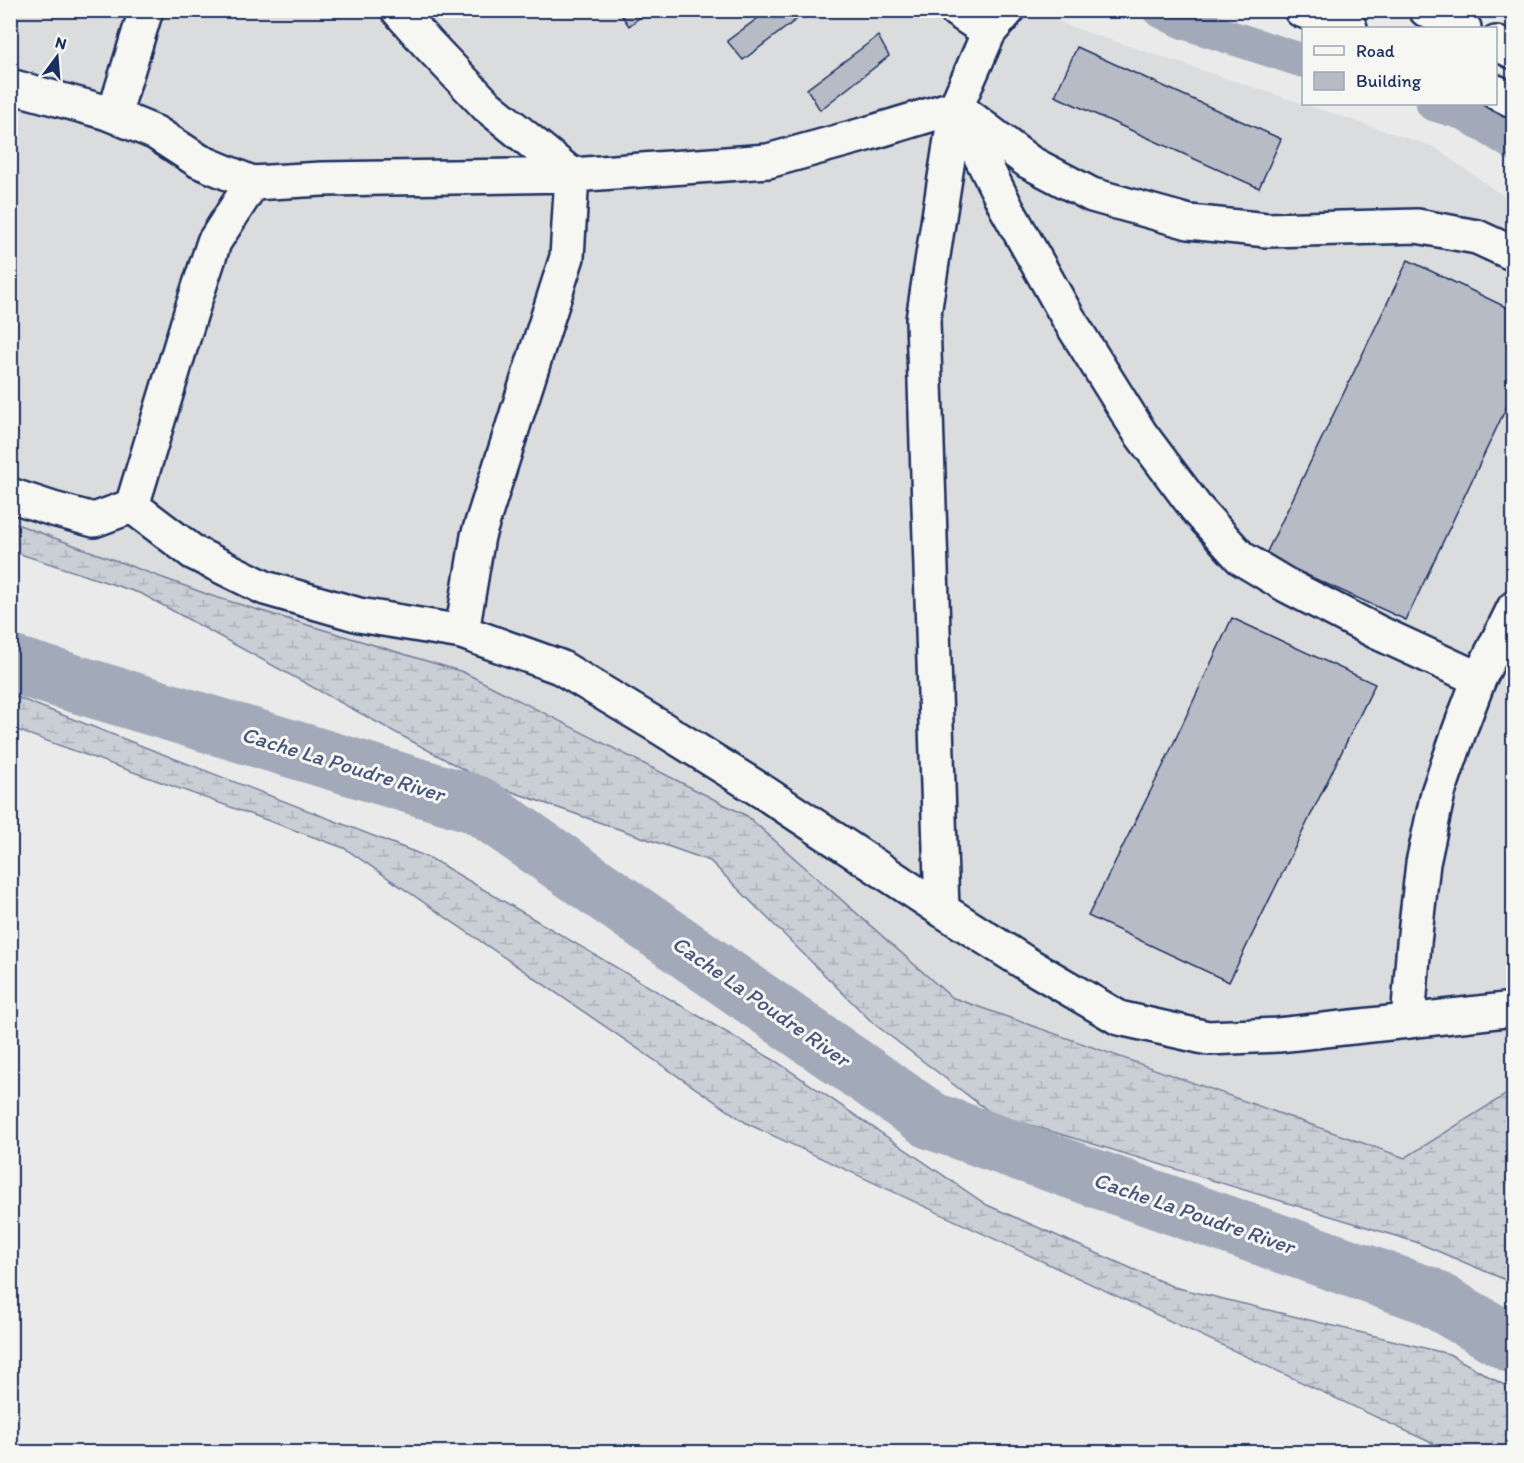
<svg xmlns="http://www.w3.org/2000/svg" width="1524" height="1463" font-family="Itim,sans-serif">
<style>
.built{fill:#dadcde}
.wetland{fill:url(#wetland-marsh);stroke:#727e9a;stroke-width:1.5}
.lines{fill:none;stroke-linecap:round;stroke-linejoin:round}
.canal{stroke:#a2aaba;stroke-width:34}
.river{stroke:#a2aaba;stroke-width:58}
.building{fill:#b6bbc6;stroke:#1b2f5e;stroke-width:1.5}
.minor-casing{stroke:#1b2f5e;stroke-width:38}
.major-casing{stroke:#1b2f5e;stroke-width:38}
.minor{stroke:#f6f6f2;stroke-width:33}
.major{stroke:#f6f6f2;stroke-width:33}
.labels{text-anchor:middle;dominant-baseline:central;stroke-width:6;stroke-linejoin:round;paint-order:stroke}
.water-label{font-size:22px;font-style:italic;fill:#44547a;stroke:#f6f6f2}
</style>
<defs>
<pattern id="wetland-marsh" width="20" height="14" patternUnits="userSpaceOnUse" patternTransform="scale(1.5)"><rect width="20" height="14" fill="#caced5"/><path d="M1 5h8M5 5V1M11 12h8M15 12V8" fill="none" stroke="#adb1b9"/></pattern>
</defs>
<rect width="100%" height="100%" fill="#e9eae9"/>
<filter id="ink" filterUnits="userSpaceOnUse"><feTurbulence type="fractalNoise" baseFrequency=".0167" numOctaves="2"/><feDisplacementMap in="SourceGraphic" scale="12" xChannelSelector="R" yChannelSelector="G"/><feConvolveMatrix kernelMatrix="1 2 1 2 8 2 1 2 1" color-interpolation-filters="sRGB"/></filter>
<g filter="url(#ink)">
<g class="built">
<polygon points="10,11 1041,11 1071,27 1434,147 1513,203 1513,1090 1405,1158 951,997 747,816 463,672 212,596 11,522"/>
<polygon points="1496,69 1513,78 1513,135 1470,109 1473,104 1496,104"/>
</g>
<g class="wetland">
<polygon points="11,522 212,596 463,672 747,816 951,997 1405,1158 1513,1090 1513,1283 1416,1242 991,1113 873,1023 710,861 490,784 142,594 11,551"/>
<polygon points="11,695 430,858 777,1062 987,1205 1174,1287 1449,1354 1513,1390 1513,1452 1451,1452 748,1124 344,848 11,728"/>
</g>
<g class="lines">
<g class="canal">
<polyline points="1159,10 1183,22 1304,61"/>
<polyline points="1433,104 1466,114 1514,144"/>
</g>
<polyline class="river" points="10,664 478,805 932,1121 1427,1295 1514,1345"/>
</g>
<g class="building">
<polygon points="618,10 649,10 629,26"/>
<polygon points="769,10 809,10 743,60 727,41"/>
<polygon points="878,36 889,56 820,110 807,89"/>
<polygon points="1077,47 1281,139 1259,188 1055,96"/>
<polygon points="1408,260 1514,311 1514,391 1406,620 1265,556"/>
<polygon points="1232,618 1375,684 1229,982 1088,916 1162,768"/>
</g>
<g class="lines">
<g class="minor-casing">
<g id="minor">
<polyline points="398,10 427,43 487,106 572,175 567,257 478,536 462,632 359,615 265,588 194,553 132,506 192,309 214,242 252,183 322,179 572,175 768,161 870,133 956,107"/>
<polyline points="956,10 989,32"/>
<polyline points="1008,10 989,32 956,107 923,320 942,910 1027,964 1119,1018 1208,1038 1278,1035 1408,1021 1414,943 1423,863 1438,793 1460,729 1479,679 1514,608"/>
<polyline points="1301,10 1350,28"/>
<polyline points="10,86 105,112 156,133 199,161 252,183"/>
<polyline points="1496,92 1514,101"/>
<polyline points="956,107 1007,209 1067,316 1140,433 1196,508 1241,558 1286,585 1377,632 1479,679"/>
<polyline points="963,112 1029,162 1092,195 1189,222 1267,230 1417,226 1477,237 1514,254"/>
<polyline points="114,115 146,10"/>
<polyline points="10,495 53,509 94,520 132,506"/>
<polyline points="462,632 560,667 658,726 765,793 942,910"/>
<polyline points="1408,1021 1514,1009"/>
</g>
</g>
<g class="major-casing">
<g id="major">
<polyline points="1426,10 1464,28"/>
<polyline points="1496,43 1514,52"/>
</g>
</g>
<use href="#minor" class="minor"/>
<use href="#major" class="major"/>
</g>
</g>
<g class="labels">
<g class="water-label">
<text transform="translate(343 764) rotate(17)">Cache La Poudre River</text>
<text transform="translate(761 1001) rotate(35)">Cache La Poudre River</text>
<text transform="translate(1194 1213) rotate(19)">Cache La Poudre River</text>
</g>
</g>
<rect width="1524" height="1463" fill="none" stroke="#f6f6f2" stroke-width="36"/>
<rect x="18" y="18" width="1488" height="1427" fill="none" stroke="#1b2f5e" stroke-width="2" filter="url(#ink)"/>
<rect x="1302" y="27" width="195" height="78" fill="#f6f6f2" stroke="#9ea6b7" stroke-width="1.5"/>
<rect x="1314" y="46" width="30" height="9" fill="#f6f6f2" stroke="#9ea6b7" stroke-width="1.5"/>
<text x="1356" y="57" font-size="18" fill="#1b2f5e">Road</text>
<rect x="1314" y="72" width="30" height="18" fill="#b6bbc6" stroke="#9ea6b7" stroke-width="1.5"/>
<text x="1356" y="87" font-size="18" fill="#1b2f5e">Building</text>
<g transform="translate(57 57) rotate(16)" stroke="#f6f6f2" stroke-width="4.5" paint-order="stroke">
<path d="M0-4.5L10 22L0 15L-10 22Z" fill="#1b2f5e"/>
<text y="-9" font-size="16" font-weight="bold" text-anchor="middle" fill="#1b2f5e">N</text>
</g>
</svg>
